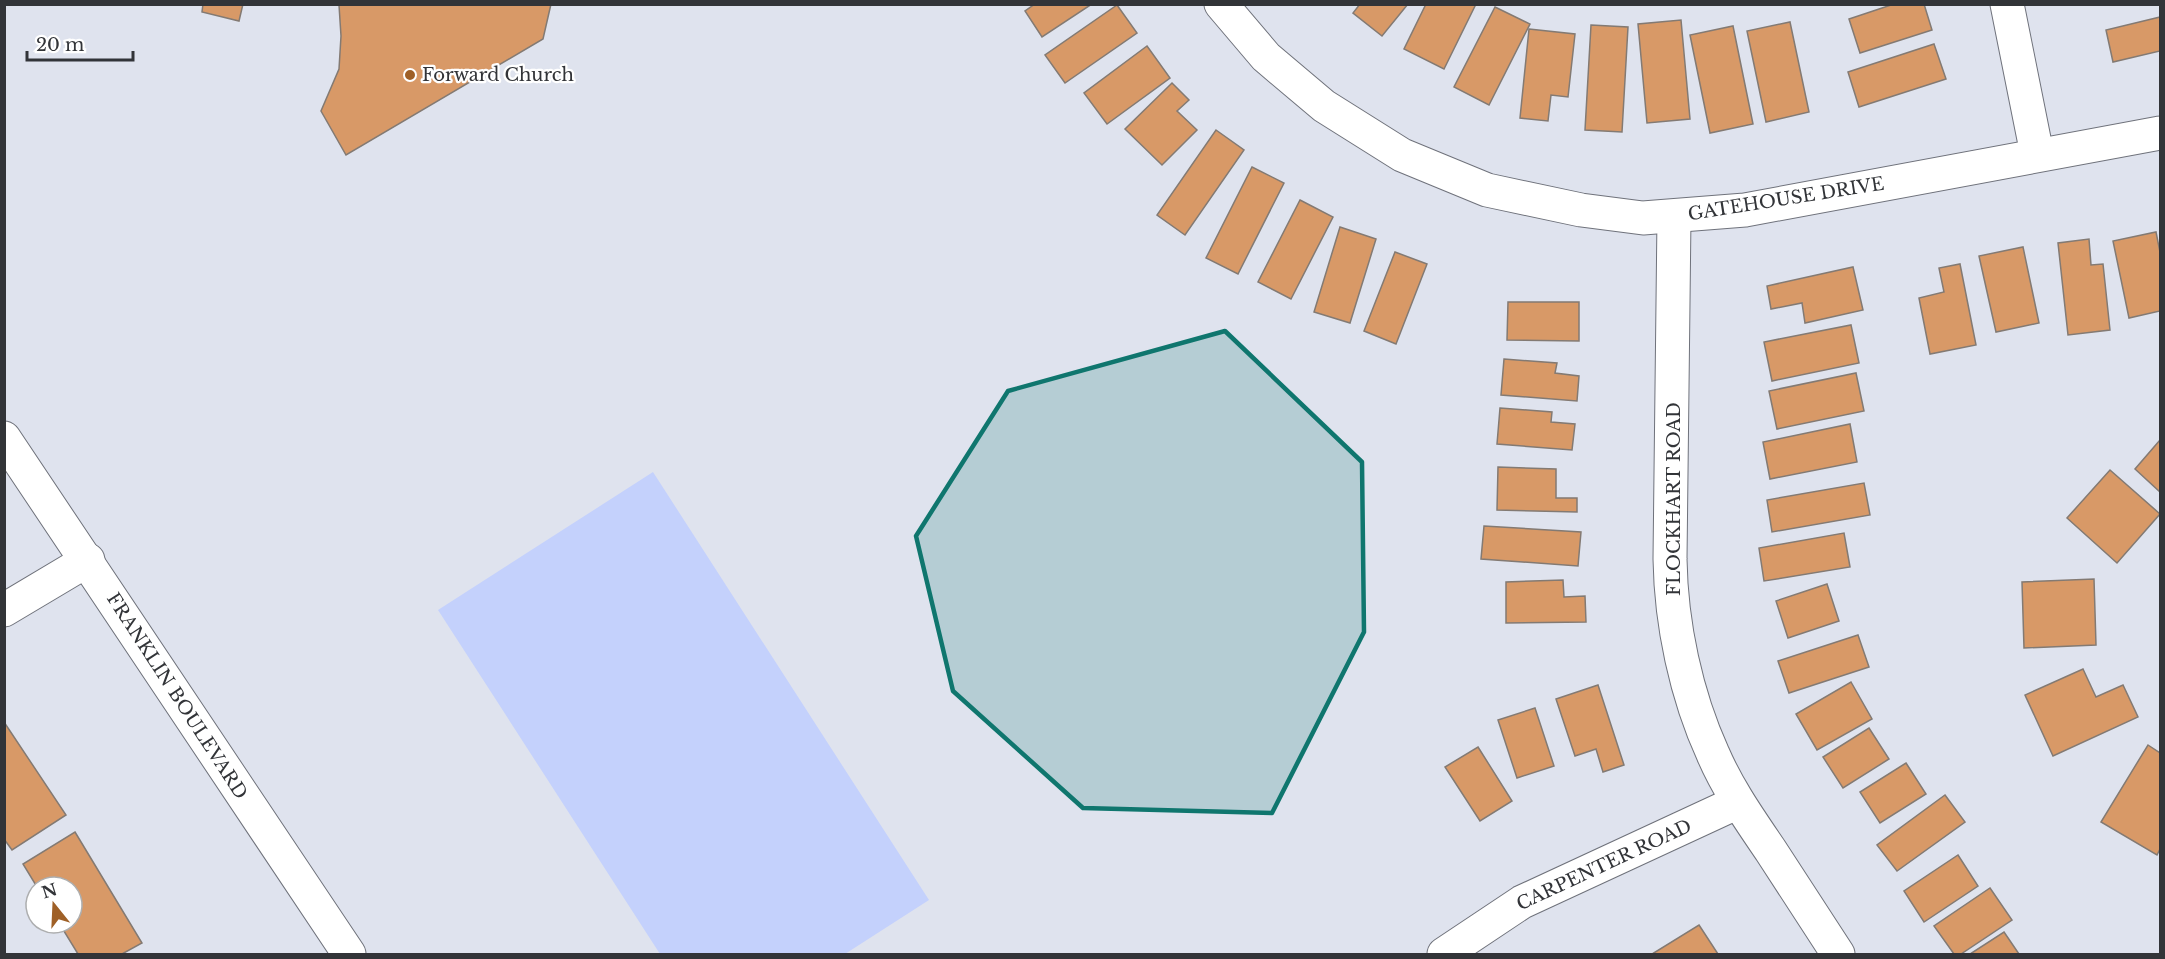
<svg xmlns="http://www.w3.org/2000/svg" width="2165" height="959" font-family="'Libre Baskerville',serif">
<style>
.green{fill:#c4d1fc}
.building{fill:#d89967;stroke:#837a73;stroke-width:1.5}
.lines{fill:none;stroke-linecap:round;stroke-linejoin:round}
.minor-casing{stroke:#6f727b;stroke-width:35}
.secondary-casing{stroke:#6f727b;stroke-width:35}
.minor{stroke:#fff;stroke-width:33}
.secondary{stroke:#fff;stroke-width:33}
.marked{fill:#0f766e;fill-opacity:0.2;stroke:#0f766e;stroke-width:4.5;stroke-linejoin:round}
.poi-dot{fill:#9f6027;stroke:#fff;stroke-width:2}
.labels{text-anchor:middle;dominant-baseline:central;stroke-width:4.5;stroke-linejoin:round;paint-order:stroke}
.poi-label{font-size:18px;fill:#323438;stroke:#fff;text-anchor:start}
.street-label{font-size:18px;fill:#323438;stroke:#fff}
</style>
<rect width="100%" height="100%" fill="#dfe3ee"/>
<polygon class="green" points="653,472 929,900 845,954 660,954 438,610"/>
<g class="building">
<polygon points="203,4 243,4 239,21 202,12"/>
<polygon points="551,4 543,39 346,155 321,111 339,69 341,36 339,5"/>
<polygon points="1035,4 1092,4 1042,37 1025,11"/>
<polygon points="1360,4 1408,4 1382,36 1353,13"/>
<polygon points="1426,4 1476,4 1444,69 1404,49"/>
<polygon points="1894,4 1924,4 1932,30 1860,53 1849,19"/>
<polygon points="1117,5 1137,33 1065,83 1045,55"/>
<polygon points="1495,7 1530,24 1489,105 1454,87"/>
<polygon points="2160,17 2160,51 2113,62 2106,30"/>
<polygon points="1681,20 1690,119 1647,123 1638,24"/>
<polygon points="1790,22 1809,112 1766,122 1747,31"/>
<polygon points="1591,25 1628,27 1622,132 1585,130"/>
<polygon points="1733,26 1753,124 1710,133 1690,35"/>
<polygon points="1529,29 1575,34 1568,97 1551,95 1548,121 1520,118"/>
<polygon points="1934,44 1946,79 1859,107 1848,72"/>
<polygon points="1147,46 1170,78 1107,124 1084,93"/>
<polygon points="1172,83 1189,100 1177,111 1197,130 1162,165 1125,129"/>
<polygon points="1216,130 1244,150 1185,235 1157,215"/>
<polygon points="1252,167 1284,183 1238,274 1206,258"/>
<polygon points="1300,200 1333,217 1291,299 1258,282"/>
<polygon points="1340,227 1376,239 1350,323 1314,312"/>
<polygon points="2156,232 2160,252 2160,311 2129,318 2113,241"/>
<polygon points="2089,239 2091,265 2103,264 2110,330 2068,335 2058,243"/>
<polygon points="2023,247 2039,323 1996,332 1979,256"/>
<polygon points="1395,252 1427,264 1396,344 1364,331"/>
<polygon points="1960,264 1976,345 1930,354 1919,298 1944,292 1939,268"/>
<polygon points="1853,267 1863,310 1805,323 1802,303 1771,309 1767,286"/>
<polygon points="1508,302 1579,302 1579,341 1507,340"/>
<polygon points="1851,325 1859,363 1772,381 1764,342"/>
<polygon points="1504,359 1557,363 1555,373 1579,376 1577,401 1501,395"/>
<polygon points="1856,373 1864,411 1777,429 1769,391"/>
<polygon points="1500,408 1552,412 1551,422 1575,424 1572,450 1497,444"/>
<polygon points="1850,424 1857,462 1770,479 1763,442"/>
<polygon points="2160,440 2160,492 2135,469"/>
<polygon points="1498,467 1556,469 1556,498 1577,498 1577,512 1497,510"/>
<polygon points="2110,470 2160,514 2117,563 2067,518"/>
<polygon points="1864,483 1870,515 1772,532 1767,500"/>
<polygon points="1484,526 1581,532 1578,566 1481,559"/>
<polygon points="1844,533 1850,567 1764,581 1759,548"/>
<polygon points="2094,579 2096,645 2024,648 2022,582"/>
<polygon points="1563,580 1564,597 1585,596 1586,622 1506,623 1506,582"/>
<polygon points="1827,584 1839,621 1788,638 1776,601"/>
<polygon points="1858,635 1869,667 1789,693 1778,661"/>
<polygon points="2083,669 2096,697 2123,685 2138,717 2053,756 2025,695"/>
<polygon points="1851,682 1872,719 1817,750 1796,714"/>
<polygon points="1598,685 1624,765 1603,772 1596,749 1575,756 1556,699"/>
<polygon points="1535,708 1554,766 1517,778 1498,720"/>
<polygon points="4,722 66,815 12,850 4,839"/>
<polygon points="1869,728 1889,759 1843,788 1823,757"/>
<polygon points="2148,745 2160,753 2160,849 2157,855 2101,822"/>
<polygon points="1478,747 1512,801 1480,821 1445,767"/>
<polygon points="1906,763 1926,794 1880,823 1860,792"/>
<polygon points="1945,795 1965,822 1897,871 1877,845"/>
<polygon points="75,832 142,943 122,954 78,954 59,923 72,923 72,887 37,887 23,864"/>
<polygon points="1958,855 1978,886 1924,922 1904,891"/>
<polygon points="1990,888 2012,920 1961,954 1954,954 1934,926"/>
<polygon points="1699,925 1718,954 1652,954"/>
<polygon points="2004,932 2019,954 1970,954"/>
</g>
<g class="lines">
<g class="minor-casing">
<g id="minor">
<polyline points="1221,4 1266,57 1324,106 1402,155 1487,190 1581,210 1643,218 1745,210 2160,133"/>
<polyline points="2007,4 2037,154"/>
<path d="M1674,217L1670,559C1671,624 1686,695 1713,754C1728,789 1750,820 1771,851C1794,886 1816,920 1838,954"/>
<polyline points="4,610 88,560"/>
<polyline points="1444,954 1522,902 1738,802"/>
</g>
</g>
<g class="secondary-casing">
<polyline id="secondary" points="4,438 349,954"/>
</g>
<use href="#minor" class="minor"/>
<use href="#secondary" class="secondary"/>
</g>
<path class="marked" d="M1225,331L1362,462L1364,632L1272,813L1083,808L953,691L916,536L1008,391Z"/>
<circle class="poi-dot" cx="410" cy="75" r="6"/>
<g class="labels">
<g class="poi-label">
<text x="422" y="75">Forward Church</text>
</g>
<g class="street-label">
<text transform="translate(1786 199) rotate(-9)">GATEHOUSE DRIVE</text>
<text transform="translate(1674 499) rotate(-90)">FLOCKHART ROAD</text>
<text transform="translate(177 696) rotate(57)">FRANKLIN BOULEVARD</text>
<text transform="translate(1604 865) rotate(-25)">CARPENTER ROAD</text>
</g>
</g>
<rect width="2165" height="959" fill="none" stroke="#323438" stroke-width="12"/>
<g transform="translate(54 905) rotate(342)"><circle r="28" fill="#ffffff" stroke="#adaeaf" stroke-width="1.5"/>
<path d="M0-4.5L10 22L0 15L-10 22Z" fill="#9f6027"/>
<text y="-9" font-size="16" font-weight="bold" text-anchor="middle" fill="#323438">N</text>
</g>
<path d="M27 51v9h106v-9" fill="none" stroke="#323438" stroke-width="3"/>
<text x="36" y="51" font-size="18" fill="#323438" stroke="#ffffff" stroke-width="4.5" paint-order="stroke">20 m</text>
</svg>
